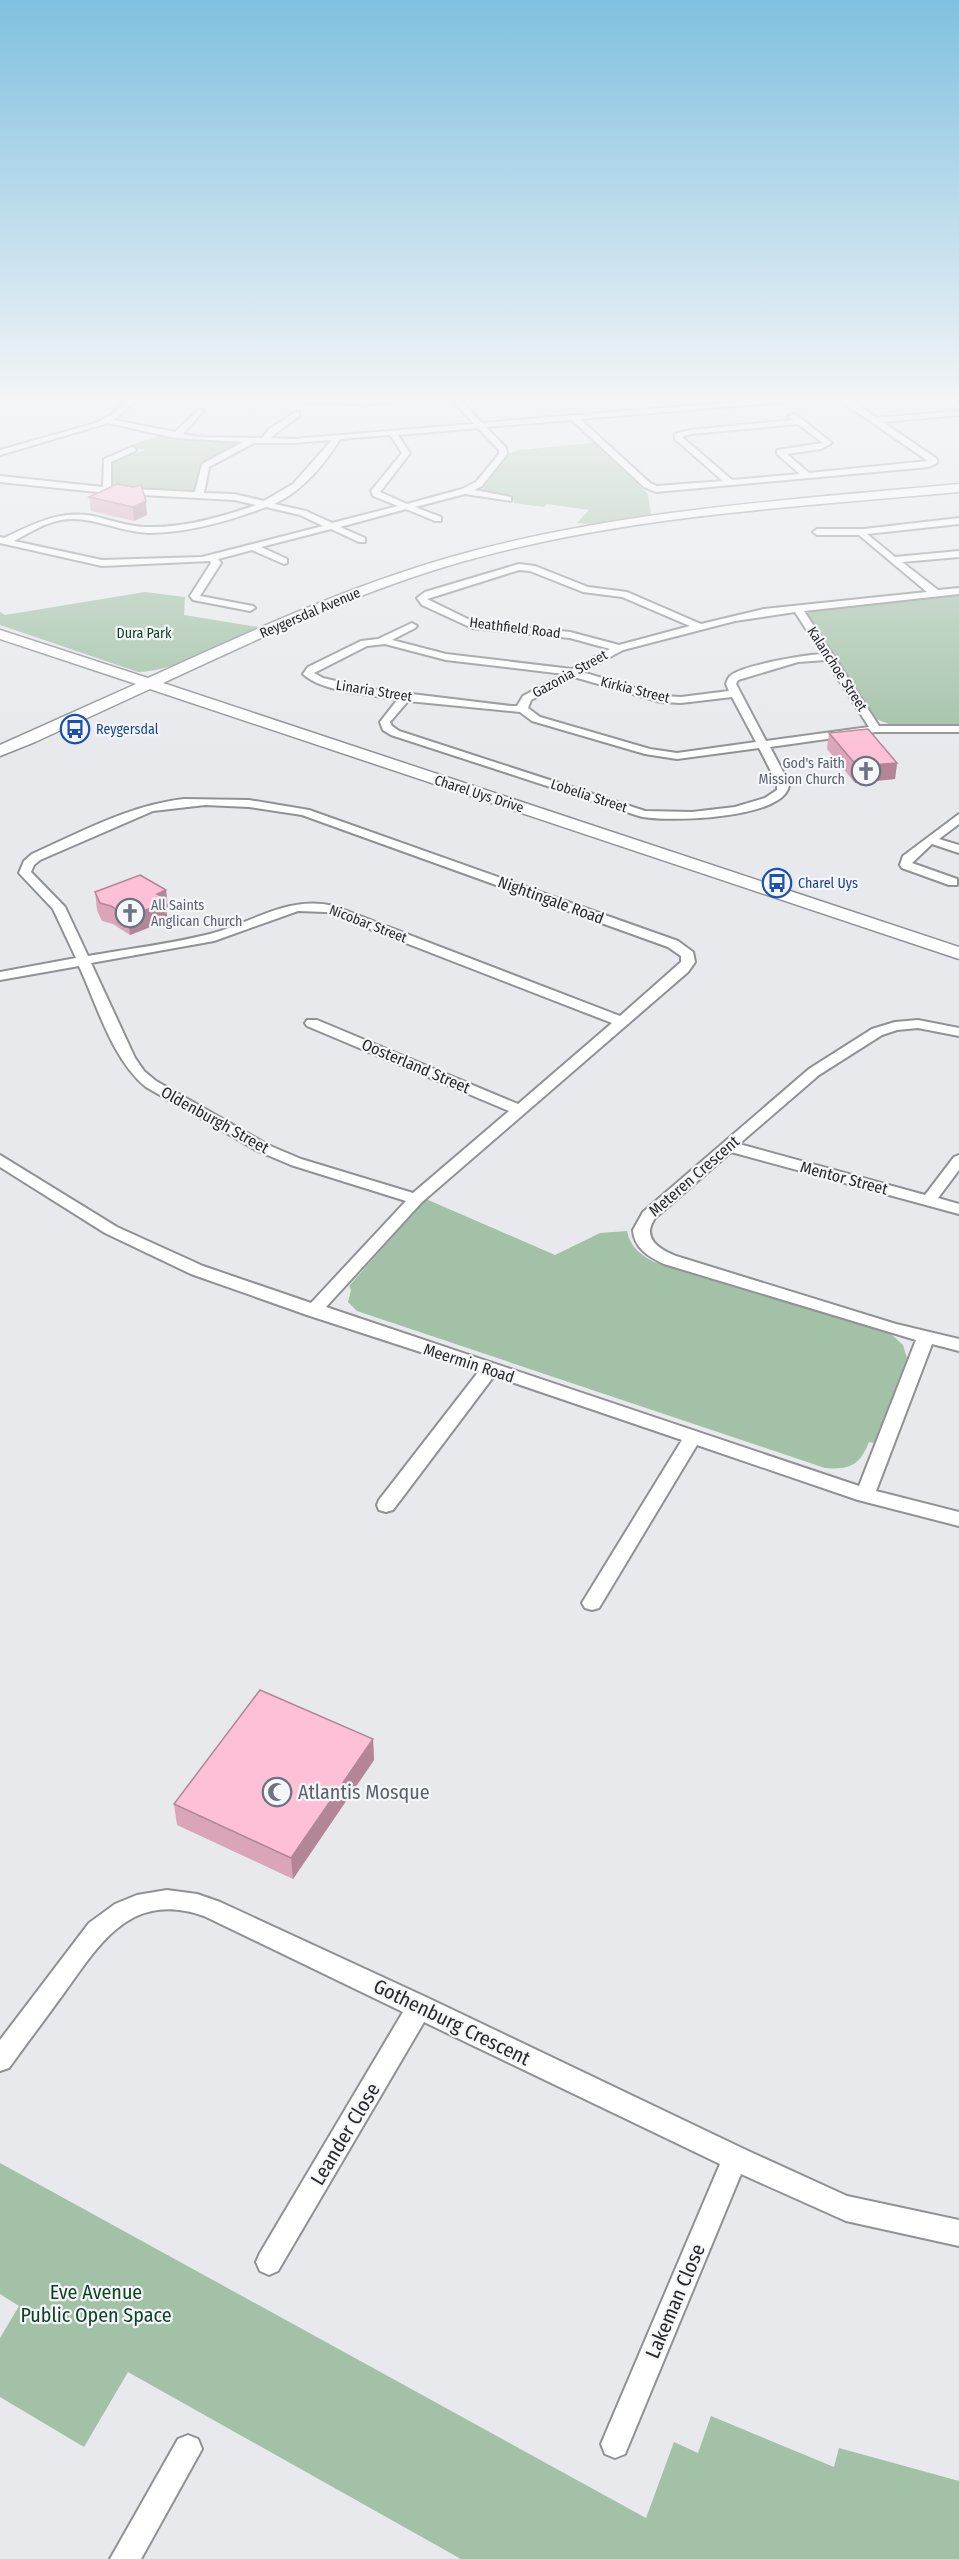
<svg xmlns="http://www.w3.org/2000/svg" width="959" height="2559" font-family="'Fira Sans Condensed',sans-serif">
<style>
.green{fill:#a2c1a7}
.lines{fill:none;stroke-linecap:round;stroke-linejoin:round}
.minor-casing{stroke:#8f9194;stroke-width:4}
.secondary-casing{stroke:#8f9194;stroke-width:3}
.minor{fill:#fff;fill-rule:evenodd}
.secondary{fill:#fff;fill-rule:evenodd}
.wall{fill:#daa5b8}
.shaded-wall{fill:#b28696}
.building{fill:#fec0d6;stroke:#b28696;stroke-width:1.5}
.labels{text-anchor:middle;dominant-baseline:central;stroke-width:4.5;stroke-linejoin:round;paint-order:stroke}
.far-street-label{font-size:14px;fill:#28292a;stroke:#f5f6fa}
.far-park-label{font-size:14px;fill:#0d451f;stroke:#f5f6fa}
.far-transit-label{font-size:14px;fill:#164399;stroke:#f5f6fa;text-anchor:start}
.far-worship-label{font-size:14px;fill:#5b616d;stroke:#f5f6fa;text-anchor:end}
.street-label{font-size:16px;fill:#28292a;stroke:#f5f6fa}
.near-worship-label{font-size:20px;fill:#5b616d;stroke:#f5f6fa;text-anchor:start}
.near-street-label{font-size:20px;fill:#28292a;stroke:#f5f6fa}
.near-park-label{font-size:20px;fill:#0d451f;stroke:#f5f6fa}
</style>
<rect width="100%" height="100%" fill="#e7e9ec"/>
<g class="green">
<polygon points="163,435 240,444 202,463 195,491 111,487 111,461 145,450 128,446 130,445"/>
<polygon points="594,443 648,494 651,515 592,524 577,523 589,510 547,504 544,507 514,503 513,499 481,491 510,453 519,450"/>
<path d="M145,592L185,597L184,615L258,627C221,645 180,670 138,672L0,625V612L5,615Z"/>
<polygon points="959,593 959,726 894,726 876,719 807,614 814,608"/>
<path d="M426,1199L555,1255L600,1233L627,1231C630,1247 641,1255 654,1262L891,1334L903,1345L907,1358L874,1443L869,1442C860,1465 850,1470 825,1468L357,1311L348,1302L351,1290L349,1286Z"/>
<polygon points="0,2163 646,2518 674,2442 698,2453 711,2416 834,2467 839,2448 959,2481 959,2559 461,2559 128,2372 84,2447 0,2397 0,2338 19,2306 0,2294"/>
</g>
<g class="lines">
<g class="minor-casing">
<g id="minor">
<path d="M131,397H139L114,420L175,432L199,409L203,411L183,434L198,437L262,438L269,429L296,412H299V416L270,438L293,439L474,424L449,397H457L482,423L796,397H823L819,399L580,419L650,483L657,486L723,481L675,439V434L690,430L793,420L788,416L795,414L832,443L821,449L787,454L809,473L928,461L835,397H848L877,418L959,411V415L883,422L937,459V463L929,467L656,492L644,487L572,420L486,427L506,448L507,454L482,486L474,490L511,497V501L465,494L415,507L441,517V521H435L406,509L340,527L365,538V542H359L331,529L261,547L287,559V563L284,564L252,550L218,559L221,563L200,596L253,606L255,608L250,611L193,600L190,596L211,563L210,561L102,566L0,543V537L4,538C34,524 59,510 93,516C111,520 129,527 147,527C184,528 222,517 256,505L234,500L107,493L0,482V476L103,487L104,459L132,447L136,449L135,451L111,462V488L195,492L202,464L243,442L176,438L108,423L0,455V450L96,423L111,415ZM798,424L823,443L777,450V454L800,474L732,480L682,437L691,434ZM478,428L499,450V454L476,482L462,489L407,504L380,492L410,453L398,435ZM390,435L402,453L371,491L373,496L398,506L332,523L306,511L274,504C301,492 325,464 340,439ZM332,440L293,484L264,501L234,494L204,493L209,467L254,443H293ZM266,507L300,515L323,526L202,557L102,560L14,541C29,533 44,523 61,520C91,515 119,532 148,533C188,533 229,521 266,507Z"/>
<polygon points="211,397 362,400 442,397 438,399 362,404 215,399"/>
<polygon points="938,397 947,397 959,404 959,409"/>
<path d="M959,518V524L867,534L895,557L959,551V557L902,562L938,590L959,588V594L804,611L879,726H959V732H876L770,747L789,783C791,819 664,823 639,816L391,735L383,730L380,722L398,699C372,695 322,692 303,674L308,667L361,641L378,639L412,623L417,626L415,628L392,640L446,654L572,669L610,649L570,638L472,628L422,605L417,598L425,592L519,564L535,566L588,587L627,592L701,624L764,609L927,592L859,535H817L813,532L817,529H864ZM519,570L530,571L583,592L622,597L690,626L619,645L570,632L474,622L427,599ZM795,612L822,654C805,655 742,665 730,676C728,678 727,681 726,684L729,691L681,697L662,696L582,672L623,650L735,621ZM385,644L446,660L564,674L523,696L517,706H511L370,689L323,678L314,673L367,646ZM826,660L869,727L766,741L736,684L738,680L798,662ZM574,677L661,702L681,703L732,697L756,742L677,753L650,749L540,717L528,708L531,700ZM408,701L520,712L532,721L645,754L677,759L759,748L777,783V790L765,798L735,807L692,812L645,811L399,731L392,726L390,722Z"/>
<path d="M184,799L249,800L309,810L678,941L693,952L695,962L688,972L422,1202L326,1307L859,1486L916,1340L664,1264C649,1257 634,1248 633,1230L643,1212L809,1069L872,1029L895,1022L918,1020L959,1028V1036L918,1028L897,1030L882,1035L819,1075L739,1144L925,1195L954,1157L959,1155V1170L938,1198L959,1204V1214L731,1152L655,1218C641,1238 659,1249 676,1256L896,1324L959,1339V1351L932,1344L876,1491L959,1512V1526L858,1500L697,1445L599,1608L592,1610L585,1608L582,1603L585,1598L682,1440L494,1376L393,1510L386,1512L379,1510L377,1505L379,1500L479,1371L307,1315L191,1274L105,1233L0,1167V1155L117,1227L203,1266L311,1303L406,1201L291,1165L258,1151L146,1087C112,1059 97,1005 79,966L0,980V972L76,958L53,909L19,873L24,861L32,854C81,832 130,805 184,799ZM205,805L249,807L302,815L668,947L681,956V962L620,1016L334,906C288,895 252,923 210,934C170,944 128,949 88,956L65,907L31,872L34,865L40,860L153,811ZM298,911L326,912L612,1023L518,1104L317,1020H307L305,1023L307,1026L509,1111L413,1193L301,1159L268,1145L156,1081L144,1071L135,1058L91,963L214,941Z"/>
<polygon points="959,814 959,824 939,839 959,845 959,853 932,844 912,863 957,879 957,885 949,885 902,868 900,865 903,856"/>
<path d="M167,1890L197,1894L220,1902L428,1998L744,2149L847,2196L959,2220V2246L846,2221L741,2174L625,2454L615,2458L605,2454L601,2444L720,2164L424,2022L278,2271L269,2275L260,2271L256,2262L260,2253L403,2012L204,1916C131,1890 100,1943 64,1993C46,2018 27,2043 9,2068L0,2071V2040L89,1923L115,1904L137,1895Z"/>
<polygon points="188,2435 198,2439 202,2449 141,2559 110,2559 178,2439"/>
</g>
</g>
<g class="secondary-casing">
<path id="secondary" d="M959,484V492C793,507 622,516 461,562C357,592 260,638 163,683L959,947V959L150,689L35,742L0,756V745L136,684L0,639V630L148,678C247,633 346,587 451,557C616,510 789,500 959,484Z"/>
</g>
<use href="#minor" class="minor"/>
<use href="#secondary" class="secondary"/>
</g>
<g class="wall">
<polygon points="117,484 147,515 134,521 91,511 89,497"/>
<polygon points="829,733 897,763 895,779 855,783 827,749"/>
<polygon points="166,890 168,908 166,909 167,916 157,920 158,924 130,935 113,924 102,921 97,910 95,892"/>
<polygon points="373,1739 374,1760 293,1879 177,1825 174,1804"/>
</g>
<g class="shaded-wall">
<polygon points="146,501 147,515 134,521 133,507"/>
<polygon points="897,763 895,779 855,783 857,766"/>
<polygon points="166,890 168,908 166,909 167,916 157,920 158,924 130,935 128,917 152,903 157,894"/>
<polygon points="373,1739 374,1760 293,1879 291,1858"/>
</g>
<g class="building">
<polygon points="117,484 133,487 141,485 146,501 133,507 89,497"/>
<polygon points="868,729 897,763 857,766 829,733"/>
<polygon points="140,875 166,890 157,894 165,898 152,903 156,906 128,917 111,906 100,903 95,892"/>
<polygon points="260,1690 373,1739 291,1858 174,1804"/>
</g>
<linearGradient id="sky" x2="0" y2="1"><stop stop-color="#80c0e0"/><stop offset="0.53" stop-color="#f4f5f6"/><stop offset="1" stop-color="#f4f5f6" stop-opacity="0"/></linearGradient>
<rect width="959" height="755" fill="url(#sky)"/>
<defs>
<g id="bus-ring" transform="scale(1.5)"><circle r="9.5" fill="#f5f6fa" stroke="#1a4fb4" stroke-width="1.5"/><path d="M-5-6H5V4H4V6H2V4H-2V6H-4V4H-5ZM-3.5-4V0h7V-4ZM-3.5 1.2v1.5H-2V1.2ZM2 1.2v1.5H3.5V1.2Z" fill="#1a4fb4"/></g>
<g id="church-ring" transform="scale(1.5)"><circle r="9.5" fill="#f5f6fa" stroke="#6b7280" stroke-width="1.5"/><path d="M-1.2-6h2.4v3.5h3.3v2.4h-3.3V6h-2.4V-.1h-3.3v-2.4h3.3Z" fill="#6b7280"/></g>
<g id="mosque-ring" transform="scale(1.5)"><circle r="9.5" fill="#f5f6fa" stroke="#6b7280" stroke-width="1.5"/><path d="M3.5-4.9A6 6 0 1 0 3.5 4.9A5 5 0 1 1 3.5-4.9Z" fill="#6b7280"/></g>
</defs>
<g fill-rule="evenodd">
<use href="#bus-ring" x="75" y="729"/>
<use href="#church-ring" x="866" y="771"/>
<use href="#bus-ring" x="777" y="883"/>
<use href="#church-ring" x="130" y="913"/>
<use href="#mosque-ring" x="277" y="1792"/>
</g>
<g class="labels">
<g class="far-street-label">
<text transform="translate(310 613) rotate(-23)">Reygersdal Avenue</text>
<text transform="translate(515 628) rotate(7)">Heathfield Road</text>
<text transform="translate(837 669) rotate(57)">Kalanchoe Street</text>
<text transform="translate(570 674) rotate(-29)">Gazonia Street</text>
<text transform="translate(635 690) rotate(14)">Kirkia Street</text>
<text transform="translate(374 691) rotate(9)">Linaria Street</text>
<text transform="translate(479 794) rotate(18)">Charel Uys Drive</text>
<text transform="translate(589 796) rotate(18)">Lobelia Street</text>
<text transform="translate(368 924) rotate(21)">Nicobar Street</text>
</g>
<g class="far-park-label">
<text x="144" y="633">Dura Park</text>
</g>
<g class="far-transit-label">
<text x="96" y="729">Reygersdal</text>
<text x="798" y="883">Charel Uys</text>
</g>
<g class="far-worship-label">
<text x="845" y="763">God's Faith<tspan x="845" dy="16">Mission Church</tspan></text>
<text x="151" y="905" text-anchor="start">All Saints<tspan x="151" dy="16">Anglican Church</tspan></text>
</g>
<g class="street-label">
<text transform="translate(551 900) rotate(20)">Nightingale Road</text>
<text transform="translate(416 1066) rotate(23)">Oosterland Street</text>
<text transform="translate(215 1120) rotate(29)">Oldenburgh Street</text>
<text transform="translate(694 1176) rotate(-41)">Meteren Crescent</text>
<text transform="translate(844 1178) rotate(15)">Mentor Street</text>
<text transform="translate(469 1363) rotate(18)">Meermin Road</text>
</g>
<g class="near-worship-label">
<text x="298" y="1792">Atlantis Mosque</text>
</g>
<g class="near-street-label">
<text transform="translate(452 2022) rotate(26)">Gothenburg Crescent</text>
<text transform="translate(345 2134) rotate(-59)">Leander Close</text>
<text transform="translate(675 2301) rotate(-67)">Lakeman Close</text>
</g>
<g class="near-park-label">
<text x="96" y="2292">Eve Avenue<tspan x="96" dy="23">Public Open Space</tspan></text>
</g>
</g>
</svg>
